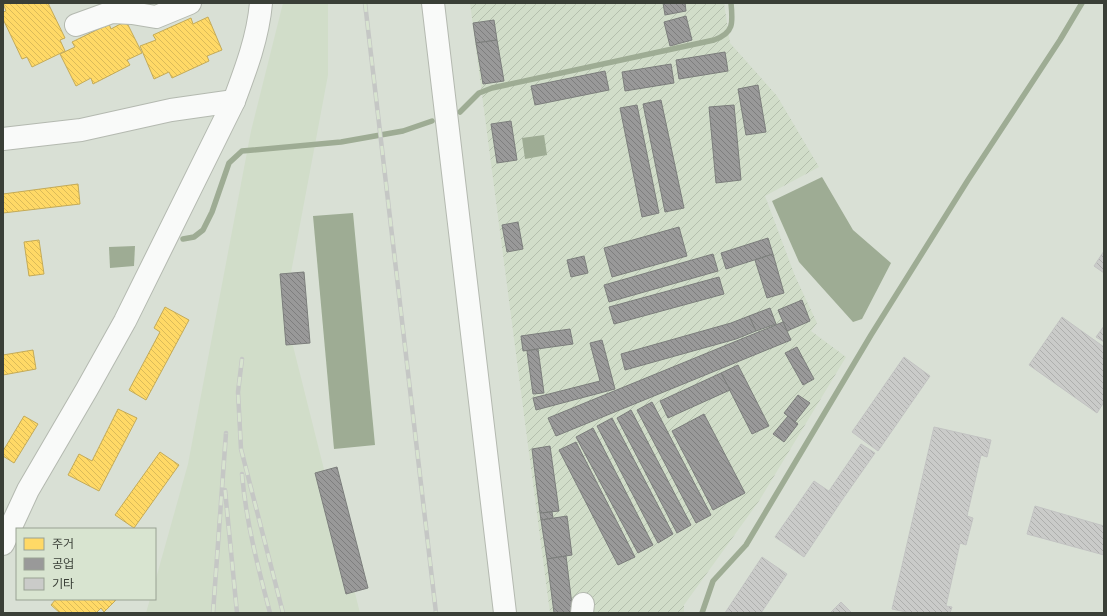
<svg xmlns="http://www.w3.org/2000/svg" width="1107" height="616" font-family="Signika,'Noto Sans KR',sans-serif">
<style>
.built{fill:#d1ddc9}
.industrial{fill:url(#industrial-furrows)}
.water{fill:#9eac94}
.homes{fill:url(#homes-back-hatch);stroke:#c4ab58}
.industry{fill:url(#industry-back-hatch);stroke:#7c7e7c}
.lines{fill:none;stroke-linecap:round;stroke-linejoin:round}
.stream{stroke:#9eac94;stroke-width:5.5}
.building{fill:url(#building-back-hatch);stroke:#c2c3c2}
.minor-casing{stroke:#b4b9b0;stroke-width:24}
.minor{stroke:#f9faf9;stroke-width:22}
.rail-casing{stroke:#c5c7c5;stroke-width:4.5}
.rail{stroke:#d8e4d0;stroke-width:3;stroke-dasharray:9;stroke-linecap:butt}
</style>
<defs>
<pattern id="industrial-furrows" width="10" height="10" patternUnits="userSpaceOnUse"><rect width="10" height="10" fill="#d1ddc9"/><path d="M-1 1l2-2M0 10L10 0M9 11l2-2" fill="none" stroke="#b4bfad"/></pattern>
<pattern id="homes-back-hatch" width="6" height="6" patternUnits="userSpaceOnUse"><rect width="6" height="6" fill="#ffd966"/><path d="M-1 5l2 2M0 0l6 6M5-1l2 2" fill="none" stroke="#dbbb59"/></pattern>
<pattern id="industry-back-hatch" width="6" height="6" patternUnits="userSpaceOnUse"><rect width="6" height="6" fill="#999"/><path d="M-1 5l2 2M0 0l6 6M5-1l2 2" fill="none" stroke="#7e7e7e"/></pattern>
<pattern id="building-back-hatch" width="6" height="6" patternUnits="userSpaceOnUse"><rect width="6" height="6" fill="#cacbc9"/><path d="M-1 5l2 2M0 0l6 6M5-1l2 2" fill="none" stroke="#aeafad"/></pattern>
</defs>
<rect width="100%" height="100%" fill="#d9e0d5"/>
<polygon class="built" points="283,3 328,3 328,75 284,310 360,613 146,613 150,599 155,599 155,582 188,464 251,131"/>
<polygon class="industrial" points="470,3 724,3 730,43 777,96 819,167 765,196 795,276 817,323 811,331 846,357 759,501 684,605 684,613 550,613"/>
<g class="water">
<polygon points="544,135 547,155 525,159 522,138"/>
<polygon points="822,177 853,230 891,263 862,319 853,322 799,262 772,201"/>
<polygon points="353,213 375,445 334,449 313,216"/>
<polygon points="135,246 134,266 110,268 109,247"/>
</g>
<g class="homes">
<polygon points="3,3 48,3 65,38 60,40 65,51 32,67 27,57 22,59 3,19 3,12 6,11"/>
<polygon points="208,17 222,50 207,56 209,61 172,78 169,72 154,79 140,46 156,40 153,35 191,18 193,24"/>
<polygon points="126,21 142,53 127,60 130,65 93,84 91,78 76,86 60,54 75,47 72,42 109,24 111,29"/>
<polygon points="78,184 80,204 3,213 3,194"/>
<polygon points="39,240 44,274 29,276 24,242"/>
<polygon points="165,307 189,320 146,400 129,390 160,332 154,328"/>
<polygon points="33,350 36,369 3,375 3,355"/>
<polygon points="118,409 137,418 99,491 68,475 79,454 92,461"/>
<polygon points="24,416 38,424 14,463 3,456 3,451"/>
<polygon points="160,452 179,465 134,528 115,515"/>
<polygon points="56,599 117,599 104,612 101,608 96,613 60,613 51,605"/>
</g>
<g class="industry">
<polygon points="663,3 685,3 686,11 665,15"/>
<polygon points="686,16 692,40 670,46 664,22"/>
<polygon points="494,20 497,40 476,43 473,23"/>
<polygon points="497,40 504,81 483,84 476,43"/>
<polygon points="725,52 728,71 679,79 676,60"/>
<polygon points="671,64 674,83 625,91 622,72"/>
<polygon points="605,71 609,90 535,105 531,86"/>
<polygon points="758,85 766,132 746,135 738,89"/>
<polygon points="661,100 684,208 665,212 643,104"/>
<polygon points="637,105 659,213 642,217 620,108"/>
<polygon points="734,105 741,180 716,183 709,107"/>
<polygon points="511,121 517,160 497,163 491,124"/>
<polygon points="518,222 523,249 507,252 502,225"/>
<polygon points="679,227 687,256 612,277 604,248"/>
<polygon points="768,238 773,254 726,269 721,253"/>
<polygon points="713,254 718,271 609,302 604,285"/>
<polygon points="773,254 784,293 767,298 755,260"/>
<polygon points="584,256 588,273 571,277 567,260"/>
<polygon points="304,272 310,343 286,345 280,274"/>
<polygon points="719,277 724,294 614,324 609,307"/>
<polygon points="802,300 810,321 787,331 778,310"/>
<polygon points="770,308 776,324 756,331 749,316"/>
<polygon points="749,316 756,331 736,339 625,370 621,354 731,323"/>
<polygon points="783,322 791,340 556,436 548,418"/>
<polygon points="570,329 573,344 523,351 521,336"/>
<polygon points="602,340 615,389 536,410 533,398 600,381 590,343"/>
<polygon points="797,347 814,379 803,385 785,353"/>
<polygon points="538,349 544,393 533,394 527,351"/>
<polygon points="738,365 769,426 752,434 721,373"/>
<polygon points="721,373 730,390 668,418 660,401"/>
<polygon points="798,395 810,403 795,422 784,413"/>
<polygon points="652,402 711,515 696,523 637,410"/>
<polygon points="631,410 691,525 677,533 617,418"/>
<polygon points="704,414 745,493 713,510 672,431"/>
<polygon points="788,416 798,424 784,442 773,434"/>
<polygon points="612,418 673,534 658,543 597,426"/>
<polygon points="593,428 653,545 638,553 576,437"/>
<polygon points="576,442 635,557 618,565 559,450"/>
<polygon points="550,446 559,511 540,513 532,449"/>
<polygon points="337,467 368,588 346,594 315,473"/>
<polygon points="552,512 553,518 541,520 540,513"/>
<polygon points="567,516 572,555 547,559 541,520"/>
<polygon points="566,556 573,613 554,613 547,559"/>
</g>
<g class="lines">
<g class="stream">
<path d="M460,112L479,93L492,88L714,40C734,33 733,23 731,3"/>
<polyline points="183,239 194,237 203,230 212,212 229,163 242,151 341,142 403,131 432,121"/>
<polyline points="702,613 713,581 746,545 871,335 968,180 1060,40 1082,3"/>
</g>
</g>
<g class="building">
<polygon points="1104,251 1104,273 1094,266"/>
<polygon points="1062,317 1104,347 1104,402 1097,413 1029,365"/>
<polygon points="1104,326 1104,342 1096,337"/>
<polygon points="904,357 930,376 878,451 852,432"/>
<polygon points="934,427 991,440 987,457 981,455 967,516 973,518 966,545 960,543 946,606 952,607 950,613 911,613 892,609"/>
<polygon points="861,444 875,453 842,500 829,491"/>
<polygon points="814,481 842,500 804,557 775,537"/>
<polygon points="1035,506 1104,526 1104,555 1027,534"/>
<polygon points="762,557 787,574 761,613 725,613"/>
<polygon points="841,602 852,613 830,613"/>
</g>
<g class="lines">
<g class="minor-casing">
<g id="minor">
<polyline points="433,3 505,613"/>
<polyline points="76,25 112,12 132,13 156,17 190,3"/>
<polyline points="3,139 81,130 171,110 234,101"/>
<path d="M3,544L28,490L87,389L125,321L234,101C246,69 258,37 261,3"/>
<polyline points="582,613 583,604"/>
</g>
</g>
<use href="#minor" class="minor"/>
<g class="rail-casing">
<g id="rail">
<polyline points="365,3 436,613"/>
<polyline points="242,359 238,392 241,449 283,613"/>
<path d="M242,474C246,522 258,567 270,613"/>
<polyline points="225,490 237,613"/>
<polyline points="213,613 226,433"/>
</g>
</g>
<use href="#rail" class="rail"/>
</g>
<rect width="1107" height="616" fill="none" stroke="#3a3f37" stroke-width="8"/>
<rect x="16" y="528" width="140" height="72" fill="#d8e4d0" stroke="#99a293"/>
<rect x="24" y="538" width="20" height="12" fill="#ffd966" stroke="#99a293"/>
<text x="52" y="548" font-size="12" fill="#3a3f37">주거</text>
<rect x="24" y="558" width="20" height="12" fill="#999999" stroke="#99a293"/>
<text x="52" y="568" font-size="12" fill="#3a3f37">공업</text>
<rect x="24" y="578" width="20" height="12" fill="#cacbc9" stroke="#99a293"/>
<text x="52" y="588" font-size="12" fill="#3a3f37">기타</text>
</svg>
